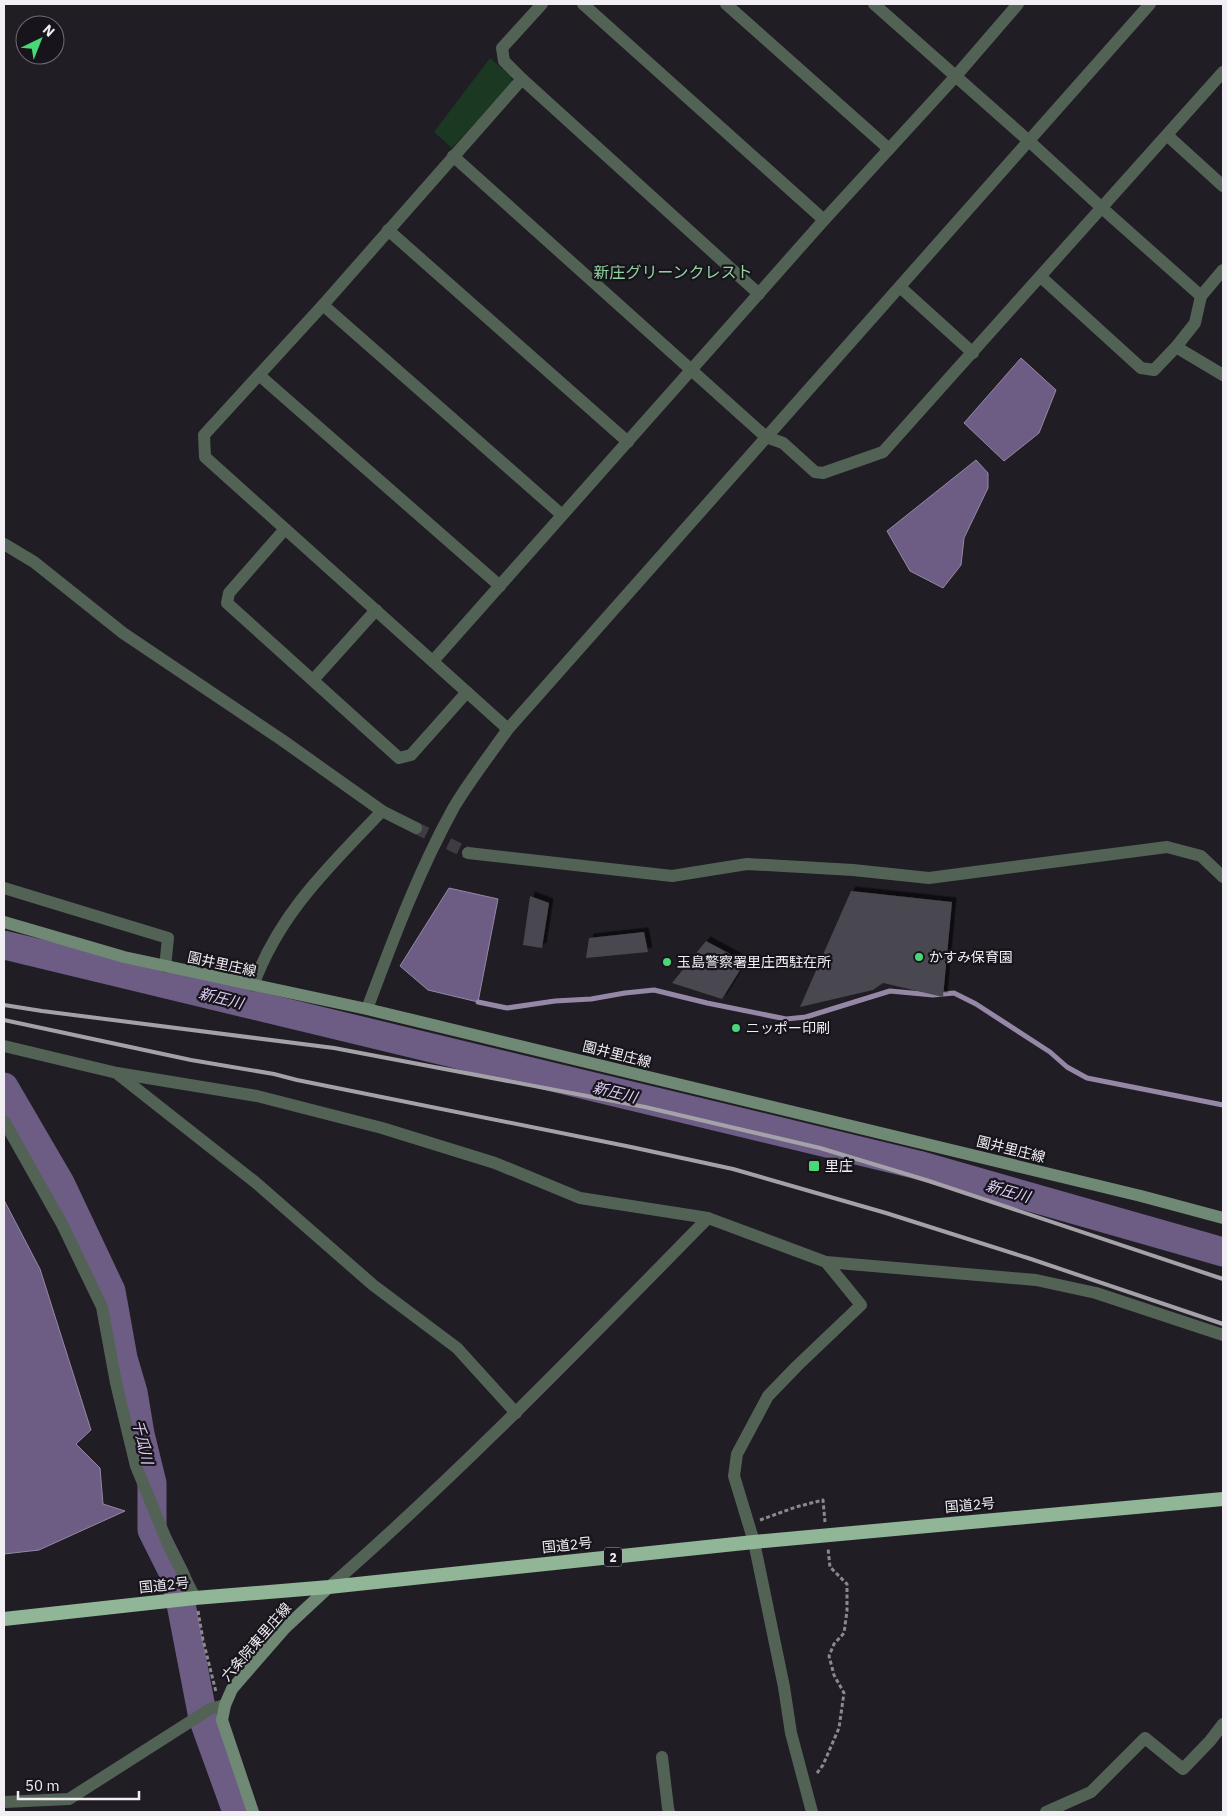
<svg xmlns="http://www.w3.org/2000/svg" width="1227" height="1816" font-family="'IBM Plex Sans','Noto Sans JP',sans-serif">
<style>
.green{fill:#1b3823}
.water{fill:#6d5c84;stroke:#9588a6}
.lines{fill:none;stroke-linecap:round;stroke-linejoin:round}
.stream{stroke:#9588a6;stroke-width:5}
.river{stroke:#6d5c84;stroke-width:29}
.building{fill:#4a464f;filter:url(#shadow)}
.minor-tunnel{stroke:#3f3c43;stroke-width:12;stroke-dasharray:12 6;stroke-linecap:butt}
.path{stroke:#8b898f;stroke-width:3;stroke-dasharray:4 2.5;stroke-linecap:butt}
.minor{stroke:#526355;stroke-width:12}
.tertiary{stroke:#526355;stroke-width:12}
.secondary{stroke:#6f8974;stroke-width:12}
.trunk{stroke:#90b597;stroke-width:14}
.rail{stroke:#a4a2a8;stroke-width:4}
.poi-dot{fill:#49d778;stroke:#17141b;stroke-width:2}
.labels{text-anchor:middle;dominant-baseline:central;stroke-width:4.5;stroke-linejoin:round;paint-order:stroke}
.shield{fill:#17141b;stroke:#b0adb3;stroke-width:1}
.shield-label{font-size:12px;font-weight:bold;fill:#f1eff4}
.poi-label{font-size:14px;fill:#f1eff4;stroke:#17141b;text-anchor:start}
.street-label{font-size:14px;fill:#f1eff4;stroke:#17141b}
.water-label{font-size:15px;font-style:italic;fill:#e0cff7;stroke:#17141b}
.quarter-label{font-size:16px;fill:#90d39f;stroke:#17141b}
</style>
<defs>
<filter id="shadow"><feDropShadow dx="4.5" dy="-4.5" stdDeviation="0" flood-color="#0009"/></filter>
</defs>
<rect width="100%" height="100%" fill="#201d24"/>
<polygon class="green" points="490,58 511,76 512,82 452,148 434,132"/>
<g class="water">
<polygon points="1021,358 1056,390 1039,433 1004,461 964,423"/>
<polygon points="976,460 988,473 988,488 964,538 961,565 943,588 910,571 887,531"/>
<polygon points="449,888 498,899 478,1002 428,990 400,966"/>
<polygon points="4,1200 40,1269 91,1430 76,1444 100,1468 103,1504 125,1511 39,1550 4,1554"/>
</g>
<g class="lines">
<polyline class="stream" points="478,1002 507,1008 555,1001 591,999 625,993 654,990 707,1003 786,1019 806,1017 890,991 933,995 954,993 976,1004 1050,1052 1067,1067 1087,1078 1223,1105"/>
<g class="river">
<polyline points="4,945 918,1165 1223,1252"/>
<polyline points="4,1087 60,1183 111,1291 123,1358 133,1392 140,1434 152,1483 152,1530 176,1578 203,1718 237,1812"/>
</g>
</g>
<g class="building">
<polygon points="851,891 952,902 943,997 883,983 873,990 800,1007"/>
<polygon points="530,896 549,903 542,948 523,945"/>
<polygon points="644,932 648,952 586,958 589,938"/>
<polygon points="706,941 745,962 722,999 672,983"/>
</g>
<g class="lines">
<polyline class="minor-tunnel" points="416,828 468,853"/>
<g class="path">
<polyline points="760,1520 796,1507 823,1500 825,1522"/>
<polyline points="198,1611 203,1640 216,1692"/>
<polyline points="817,1773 823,1765 839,1728 844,1693 834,1675 829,1656 834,1644 844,1633 847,1611 847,1584 830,1567 828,1548"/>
</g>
<g class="minor">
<polyline points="583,4 824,220"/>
<polyline points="726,4 889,149"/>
<polyline points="874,4 1030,142 1102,208 1201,296 1223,270"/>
<polyline points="522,79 759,294"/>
<polyline points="1168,136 1223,186"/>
<polyline points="453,156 766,437 783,443 815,472 823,473 883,452 1223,72"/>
<polyline points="388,230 628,442"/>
<polyline points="1041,277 1141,368 1154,370 1176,347"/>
<polyline points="900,287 973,353"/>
<polyline points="1201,296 1195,323 1176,347 1223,375"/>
<polyline points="323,305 562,515"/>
<polyline points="259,375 500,586"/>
<polyline points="285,529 229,593 227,603 399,758 411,755 467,692"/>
<polyline points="4,544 34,562 123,633 282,740 382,811 416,828"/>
<polyline points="433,661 824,220 955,77 1018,4"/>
<polyline points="313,680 376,610"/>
<polyline points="508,729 205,457 204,435 323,305 522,79 504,61 502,48 542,4"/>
<polyline points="468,853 672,876 747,864 853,870 929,878 1167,847 1201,856 1223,877"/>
<polyline points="4,888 168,938 165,967"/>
<path d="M253,986C279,913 330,866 382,811"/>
<polyline points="4,1046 117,1073 257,1096 382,1128 495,1163 580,1198 708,1218 826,1262 1036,1280 1096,1293 1223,1335"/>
<polyline points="119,1075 255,1182 373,1285 457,1348 516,1413"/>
<polyline points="4,1121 62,1224 102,1307 116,1383 136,1466 168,1544 195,1598"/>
<path d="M329,1587C462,1471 584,1344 708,1218"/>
<polyline points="662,1757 668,1808 669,1812"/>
<polyline points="4,1802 69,1799 210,1709 225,1705"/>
<polyline points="812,1812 791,1733 784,1687 754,1542 734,1476 737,1454 768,1396 797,1366 861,1305 826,1262"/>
<polyline points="1046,1812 1091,1792 1145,1738 1183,1769 1210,1741 1223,1724"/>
</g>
<path class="tertiary" d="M367,1009C393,940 418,872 454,807C470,780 490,755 508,729L1150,4"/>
<g class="secondary">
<polyline points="4,922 124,957 367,1009 1141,1196 1223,1218"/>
<polyline points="253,1812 222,1720 225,1705 232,1689 285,1628 329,1587"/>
</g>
<polyline class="trunk" points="4,1619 195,1598 329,1587 754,1542 1223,1499"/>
<g class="rail">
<polyline points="4,1005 42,1011 334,1048 645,1107 820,1148 926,1180 1223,1279"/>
<polyline points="4,1020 191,1060 274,1074 297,1080 631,1147 733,1169 886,1213 1031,1259 1223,1324"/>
</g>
</g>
<g class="poi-dot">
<circle cx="919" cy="957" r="5"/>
<circle cx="667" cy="962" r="5"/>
<circle cx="736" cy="1028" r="5"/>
<rect x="808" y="1160" width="12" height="12" rx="2.5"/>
</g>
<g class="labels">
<rect class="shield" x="604" y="1547.5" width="18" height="19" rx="4"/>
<g class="shield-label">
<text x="613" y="1557">2</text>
</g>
<g class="poi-label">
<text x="929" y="957">かすみ保育園</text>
<text x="677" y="962">玉島警察署里庄西駐在所</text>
<text x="746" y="1028">ニッポー印刷</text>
<text x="825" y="1166">里庄</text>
</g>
<g class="street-label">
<text transform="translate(222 964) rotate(12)">園井里庄線</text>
<text transform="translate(617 1054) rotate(14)">園井里庄線</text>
<text transform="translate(1011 1149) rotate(14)">園井里庄線</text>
<text transform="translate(970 1505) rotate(-5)">国道2号</text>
<text transform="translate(567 1545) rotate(-6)">国道2号</text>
<text transform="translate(164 1585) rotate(-6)">国道2号</text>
<text transform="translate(256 1642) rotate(-49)">六条院東里庄線</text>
</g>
<g class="water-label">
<text transform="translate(221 998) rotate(14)">新圧川</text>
<text transform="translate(615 1092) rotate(14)">新圧川</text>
<text transform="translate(1008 1191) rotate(16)">新圧川</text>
<text transform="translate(143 1442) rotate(77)">千瓜川</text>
</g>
<g class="quarter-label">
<text x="673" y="272">新庄グリーンクレスト</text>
</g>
</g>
<rect width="1227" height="1816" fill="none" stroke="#f1eff4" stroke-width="10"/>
<g transform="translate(40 40) rotate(43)"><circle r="24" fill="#17141b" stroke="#6e6c72"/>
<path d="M0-4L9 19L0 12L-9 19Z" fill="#49d778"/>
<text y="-8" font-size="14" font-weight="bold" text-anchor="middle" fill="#f1eff4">N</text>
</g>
<path d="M18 1791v8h121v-8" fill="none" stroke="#f1eff4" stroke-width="2.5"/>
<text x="25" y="1791" font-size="15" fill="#f1eff4" stroke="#17141b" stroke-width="4" paint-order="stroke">50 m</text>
</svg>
